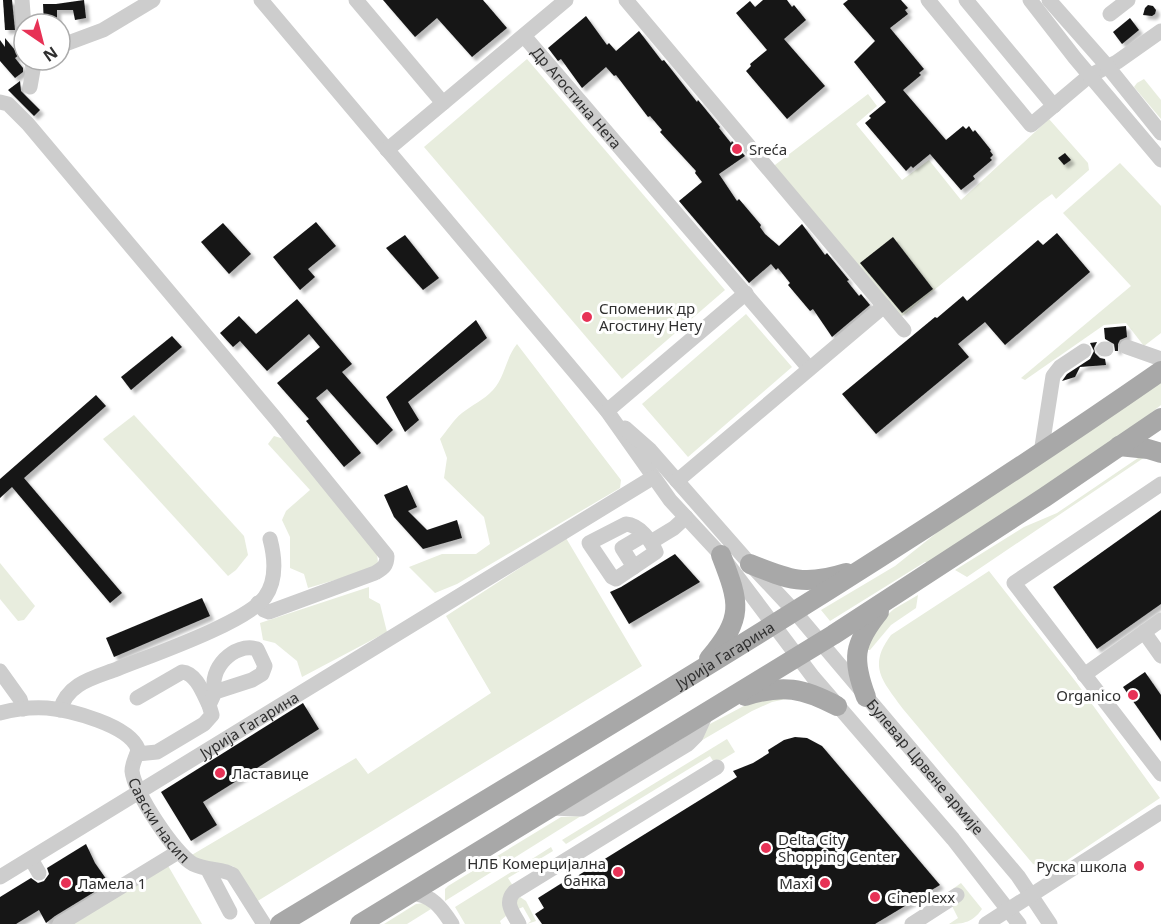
<svg xmlns="http://www.w3.org/2000/svg" width="1161" height="924" font-family="'Noto Sans',sans-serif">
<style>
.green{fill:#e8edde}
.building{fill:#171717;filter:url(#shadow)}
.lines{fill:none;stroke-linecap:round;stroke-linejoin:round}
.minor{stroke:#cdcdcd;stroke-width:15}
.major{stroke:#a8a8a8;stroke-width:20}
.poi-dot{fill:#e73256;stroke:#fff;stroke-width:2}
.labels{text-anchor:middle;dominant-baseline:central;stroke-width:6;stroke-linejoin:round;paint-order:stroke}
.street-label{font-size:15px;fill:#303030;stroke:#fff}
.poi-label{font-size:15px;fill:#303030;stroke:#fff;text-anchor:start}
</style>
<defs>
<filter id="shadow"><feDropShadow dx="4" dy="4" stdDeviation="1.5" flood-color="#0004"/></filter>
</defs>
<rect width="100%" height="100%" fill="#fff"/>
<g class="green">
<polygon points="527,59 725,290 622,379 424,147"/>
<polygon points="1144,79 1161,100 1161,119 1134,87 1137,83"/>
<polygon points="868,94 877,106 856,124 902,180 929,160 961,200 1049,119 1088,163 1089,170 1056,199 1052,194 1041,202 899,319 771,168"/>
<polygon points="1120,163 1161,206 1161,333 1144,346 1126,323 1104,325 1025,380 1021,378 1131,286 1063,213"/>
<polygon points="746,314 792,367 688,457 642,404"/>
<path d="M517,344L621,480L620,488L457,584L435,593L409,567L442,554H476L490,544L484,517L444,478L447,458L440,439C447,431 453,420 462,413C472,405 484,400 493,390C505,377 506,357 517,344Z"/>
<polygon points="1161,381 1161,405 1131,429 929,564 925,562 830,621 821,610 895,566 944,527"/>
<polygon points="134,415 244,536 248,555 236,570 228,576 103,439"/>
<polygon points="274,436 284,439 377,553 378,563 372,569 308,588 304,574 290,568 290,537 282,520 286,511 310,490 268,444"/>
<polygon points="1145,457 967,577 955,570 1024,527 1057,513 1138,458"/>
<polygon points="566,538 642,666 256,902 233,866 201,864 190,856 356,758 368,774 491,693 446,616"/>
<polygon points="0,563 35,606 24,620 18,621 0,599"/>
<path d="M989,571L1076,682L1160,798L1066,861L1046,868L1033,864L903,709C883,681 867,667 891,635Z"/>
<polygon points="369,587 369,598 380,604 387,632 302,677 297,661 275,643 263,640 260,623"/>
<polygon points="918,595 916,608 891,625 870,650 865,650 878,623 894,609"/>
<polygon points="757,699 786,699 772,702 752,711 699,742 708,725"/>
<polygon points="727,739 735,752 715,764 710,756 566,844 562,840"/>
<polygon points="581,816 445,901 445,889 448,886 561,817"/>
<polygon points="551,847 553,851 508,878 513,886 506,916 500,921 501,924 465,924 455,907"/>
<polygon points="167,864 202,924 68,924"/>
<path d="M961,883L982,909C973,922 964,924 949,924L958,918L946,894Z"/>
<polygon points="520,897 526,901 536,921 527,924 531,921 523,907 516,910 517,899"/>
<polygon points="424,903 431,909 407,924 384,924 416,904"/>
</g>
<g class="building">
<polygon points="3,0 12,0 15,30 5,30"/>
<polygon points="84,0 86,18 75,20 73,10 57,10 57,24 44,24 43,4 56,4"/>
<polygon points="383,0 483,0 507,28 472,57 437,18 415,37"/>
<polygon points="763,0 787,0 792,7 794,5 806,20 784,39 825,86 787,119 746,71 751,66 750,64 767,50 736,13 750,1 755,7"/>
<polygon points="848,0 901,0 908,8 905,10 908,14 890,28 924,69 919,73 921,75 903,90 946,140 963,126 966,129 969,126 973,132 975,130 991,150 990,151 993,155 990,158 992,160 973,176 975,179 961,190 930,154 913,168 911,166 906,171 865,123 871,118 869,116 886,102 854,62 875,41 843,4"/>
<polygon points="1148,5 1153,6 1156,10 1155,14 1152,16 1143,15 1145,8"/>
<polygon points="586,16 607,45 609,43 616,51 639,31 662,61 664,60 697,102 698,100 720,127 719,128 731,143 732,141 745,156 719,174 737,201 739,199 761,225 760,227 765,234 779,246 802,224 825,255 827,253 849,280 847,281 859,296 861,294 870,305 832,337 813,309 810,311 788,285 790,283 778,268 776,270 771,264 749,283 679,201 702,182 695,173 696,171 660,132 662,130 650,116 648,117 616,75 614,76 606,67 582,88 561,59 558,61 548,48"/>
<polygon points="1130,18 1139,30 1122,44 1113,32"/>
<polygon points="5,38 19,55 15,58 23,68 23,72 15,78 0,61 0,40 5,47"/>
<polygon points="20,81 21,91 40,110 34,116 8,90"/>
<polygon points="1065,153 1071,160 1064,165 1058,158"/>
<polygon points="316,222 336,246 308,269 315,277 300,290 273,257"/>
<polygon points="223,223 251,254 229,274 201,242"/>
<polygon points="1057,233 1090,272 1005,345 985,322 958,344 969,357 876,434 842,394 935,317 937,318 963,296 967,301 1038,240 1043,245"/>
<polygon points="405,235 439,278 423,290 386,248"/>
<polygon points="893,237 933,289 902,313 860,263"/>
<polygon points="297,299 352,364 342,372 393,430 377,445 327,389 316,398 361,453 344,467 306,421 309,419 277,383 320,347 309,334 267,371 240,341 233,347 220,333 239,316 256,334"/>
<polygon points="476,320 487,338 408,402 419,420 405,432 386,397"/>
<polygon points="1126,326 1127,337 1120,340 1118,344 1118,351 1115,351 1114,344 1105,339 1104,328"/>
<polygon points="172,336 182,347 131,390 121,377"/>
<polygon points="1097,342 1094,348 1095,353 1100,358 1105,359 1106,365 1080,367 1075,377 1062,381 1067,374 1090,359 1094,351 1090,343"/>
<polygon points="96,395 106,406 24,478 122,593 110,603 12,487 0,498 0,479"/>
<polygon points="407,485 417,507 408,511 427,530 457,520 462,538 423,549 394,517 384,495"/>
<polygon points="1161,510 1161,604 1097,649 1053,587"/>
<polygon points="675,554 700,582 629,624 610,592 621,587"/>
<polygon points="202,598 210,616 114,657 106,638"/>
<polygon points="1145,672 1161,695 1161,741 1123,687"/>
<polygon points="303,703 319,729 203,802 217,825 191,841 161,792"/>
<polygon points="795,737 807,738 822,746 940,885 875,924 542,924 535,914 544,908 538,898 573,876 574,878 737,777 733,771 753,763 769,753 768,750 784,740"/>
<polygon points="86,844 95,863 109,883 55,916 46,923 39,910 16,924 0,924 0,897 31,878 38,883 44,881 49,874 47,868"/>
</g>
<g class="lines">
<g class="minor">
<polyline points="22,0 24,26"/>
<polyline points="261,0 583,382 607,411 670,500 721,555 813,677 953,839 1019,924"/>
<polyline points="356,0 443,103"/>
<polyline points="626,0 904,330"/>
<polyline points="928,0 1031,125 1089,76 1117,62 1161,31"/>
<polyline points="966,0 1054,106"/>
<polyline points="1030,0 1075,58 1161,160"/>
<polyline points="1049,0 1108,67 1161,133"/>
<polyline points="1110,14 1128,0"/>
<path id="s1" d="M524,36L809,368"/>
<polyline points="60,46 103,30 153,0"/>
<polyline points="30,87 33,70 32,60"/>
<path d="M0,102L8,104L28,124L276,419L387,556C387,566 383,568 375,573L269,612L264,610L258,603"/>
<polyline points="387,150 566,0"/>
<polyline points="1127,347 1161,359"/>
<polyline points="1104,349 1106,349"/>
<polyline points="607,411 746,293"/>
<path id="s2" d="M625,428L650,450L750,564L795,612L1018,876L1050,924"/>
<polyline points="1041,453 1053,376 1060,367 1084,351"/>
<polyline points="677,481 884,306"/>
<polyline points="1161,484 1014,583 1161,774"/>
<path d="M626,524C639,525 651,540 656,552L616,579L612,577L589,543Z"/>
<polyline points="651,542 674,528 686,517"/>
<polyline points="634,567 622,548 644,535"/>
<polyline points="1144,632 1161,656"/>
<polyline points="0,671 20,699 23,709"/>
<polyline points="1084,675 1161,620"/>
<path d="M137,698L182,672C196,673 203,693 209,705"/>
<path d="M60,710C68,683 93,678 117,669C149,656 246,623 265,597C277,580 275,558 270,539"/>
<path id="s3" d="M0,713C15,709 31,707 47,708C70,710 129,725 138,749C137,756 132,763 132,771C134,792 175,854 193,864C207,871 223,868 233,875L264,924"/>
<path d="M137,754L157,752L204,724L212,715L209,705L215,692L252,680L262,674L265,666L257,649C234,642 208,669 215,692"/>
<polyline points="548,808 581,809 688,744 696,736 707,712"/>
<polyline points="31,859 39,873"/>
<polyline points="208,870 230,912"/>
<path id="s4" d="M0,877L652,478"/>
<path d="M411,893C432,895 441,907 452,924"/>
<polyline points="60,924 178,852"/>
<path d="M519,924C513,913 504,903 514,892L717,767"/>
<polyline points="912,924 957,895"/>
<polyline points="986,924 1161,812"/>
</g>
<g class="major">
<polyline points="1119,446 1148,449 1161,453"/>
<path d="M750,564C789,580 805,586 846,573"/>
<path d="M709,659C744,617 740,604 721,555"/>
<path d="M745,696C783,684 803,688 837,706"/>
<path d="M866,697C852,659 853,644 879,612"/>
<path id="s5" d="M280,924C577,745 876,569 1161,371"/>
<polyline points="360,924 833,635 1045,497 1161,418"/>
</g>
</g>
<g class="poi-dot">
<circle cx="737" cy="149" r="6"/>
<circle cx="587" cy="317" r="6"/>
<circle cx="1133" cy="695" r="6"/>
<circle cx="220" cy="773" r="6"/>
<circle cx="766" cy="848" r="6"/>
<circle cx="1139" cy="866" r="6"/>
<circle cx="618" cy="872" r="6"/>
<circle cx="66" cy="883" r="6"/>
<circle cx="825" cy="883" r="6"/>
<circle cx="875" cy="897" r="6"/>
</g>
<g class="labels">
<g class="street-label">
<text stroke="none"><textPath href="#s1" startOffset="81">Др Агостина Нета</textPath></text>
<text stroke="none"><textPath href="#s5" startOffset="520">Јурија Гагарина</textPath></text>
<text stroke="none"><textPath href="#s4" startOffset="292">Јурија Гагарина</textPath></text>
<text stroke="none"><textPath href="#s2" startOffset="453">Булевар Црвене армије</textPath></text>
<text stroke="none"><textPath href="#s3" startOffset="230">Савски насип</textPath></text>
</g>
<g class="poi-label">
<text x="749" y="149">Sreća</text>
<text x="599" y="308">Споменик др<tspan x="599" dy="17">Агостину Нету</tspan></text>
<text x="1121" y="695" text-anchor="end">Organico</text>
<text x="232" y="773">Ластавице</text>
<text x="778" y="839">Delta City<tspan x="778" dy="17">Shopping Center</tspan></text>
<text x="606" y="863" text-anchor="end">НЛБ Комерцијална<tspan x="606" dy="17">банка</tspan></text>
<text x="1127" y="866" text-anchor="end">Руска школа</text>
<text x="78" y="883">Ламела 1</text>
<text x="813" y="883" text-anchor="end">Maxi</text>
<text x="887" y="897">Cineplexx</text>
</g>
</g>
<g transform="translate(42 42) rotate(145)"><circle r="28" fill="#ffffff" stroke="#acacac" stroke-width="1.5"/>
<path d="M0-4.5L10 22L0 15L-10 22Z" fill="#e73256"/>
<text y="-9" font-size="16" font-weight="bold" text-anchor="middle" fill="#303030">N</text>
</g>
</svg>
